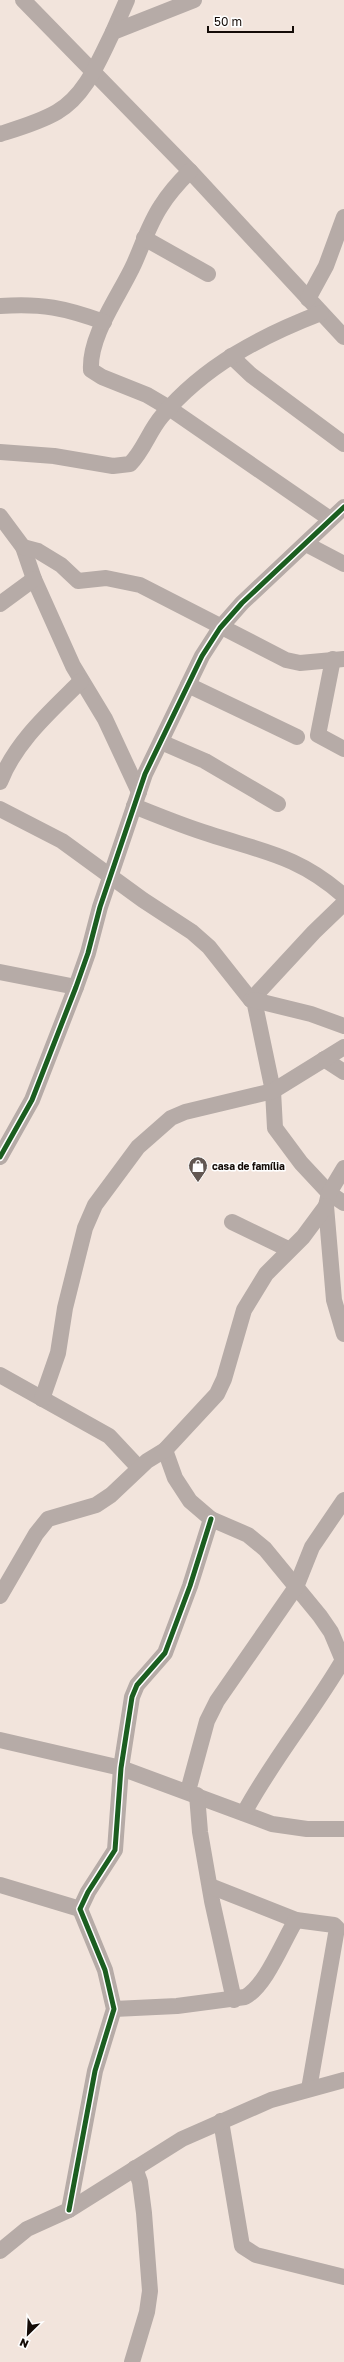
<svg xmlns="http://www.w3.org/2000/svg" width="344" height="2362" font-family="'Golos Text',sans-serif">
<style>
.lines{fill:none;stroke-linecap:round;stroke-linejoin:round}
.minor{stroke:#b6aba7;stroke-width:16}
.cycleway-casing{stroke:#fff;stroke-width:8}
.cycleway{stroke:#1b5e20;stroke-width:5}
.labels{text-anchor:middle;dominant-baseline:central;stroke-width:3;stroke-linejoin:round;paint-order:stroke}
.poi-label{font-size:10px;font-weight:bold;fill:#140b07;stroke:#fff;text-anchor:start}
</style>
<rect width="100%" height="100%" fill="#f2e4dc"/>
<g class="lines">
<g class="minor">
<polyline points="23,0 190,171 344,337"/>
<polyline points="113,32 127,0"/>
<path d="M0,134C19,128 40,122 57,112C86,95 99,60 113,32L194,0"/>
<path d="M190,171C179,182 169,193 161,206C149,224 143,244 134,264C120,295 89,335 91,370L102,377L147,395L169,408L330,519"/>
<polyline points="144,238 208,274"/>
<polyline points="308,299 326,266 344,217"/>
<path d="M0,306C42,303 65,308 104,322"/>
<polyline points="231,356 251,375 344,444"/>
<path d="M0,452L54,456L113,466L130,464C144,450 149,431 162,416C204,366 261,336 321,313"/>
<polyline points="0,516 23,547 34,579 73,666 105,719 139,792"/>
<polyline points="306,544 344,564"/>
<polyline points="23,547 38,551 61,565 78,581 106,578 140,585 286,660 300,663 344,659"/>
<polyline points="0,604 34,579"/>
<polyline points="333,659 318,735 344,749"/>
<polyline points="188,685 297,737"/>
<polyline points="161,742 205,761 278,804"/>
<path d="M0,782C16,741 50,712 81,681"/>
<path d="M134,806C159,816 183,826 209,834C264,852 299,856 344,896"/>
<polyline points="0,809 62,841 143,900 192,932 209,947 251,1000 254,1000 273,1091 275,1128 301,1163 329,1193 344,1203"/>
<polyline points="0,972 76,987"/>
<polyline points="251,1000 314,932 344,903"/>
<polyline points="254,1000 311,1014 344,1026"/>
<polyline points="324,1059 344,1072"/>
<polyline points="0,1157 32,1100 76,987 88,953 100,907 145,774 202,656 220,628 242,603 344,507"/>
<polyline points="344,1168 329,1193 326,1206 334,1300 344,1334"/>
<polyline points="232,1222 288,1249"/>
<polyline points="0,1375 109,1436 139,1468"/>
<polyline points="42,1399 58,1353 65,1308 85,1228 95,1205 138,1147 171,1118 185,1112 273,1091 344,1047"/>
<polyline points="165,1450 175,1478 190,1501 211,1519 248,1535 265,1549 320,1616 331,1632 344,1663"/>
<polyline points="0,1596 36,1534 48,1519 96,1505 111,1495 147,1461 165,1450 217,1394 224,1379 244,1310 266,1274 303,1237 326,1206"/>
<polyline points="0,1740 121,1768 272,1824 307,1829 344,1829"/>
<polyline points="188,1791 207,1721 217,1701 296,1587 312,1547 344,1500"/>
<polyline points="197,1795 200,1832 212,1901 234,2000"/>
<path d="M244,1813C273,1759 312,1713 343,1660"/>
<polyline points="0,1885 80,1909"/>
<polyline points="210,1886 296,1920 334,1925 337,1928 309,2089"/>
<path d="M114,2009L177,2006L245,1997C266,1986 283,1941 296,1920"/>
<polyline points="221,2121 242,2246 256,2255 344,2277"/>
<polyline points="69,2210 95,2071 114,2009 105,1970 80,1909 88,1892 115,1850 121,1768 132,1697 137,1685 165,1653 190,1586 211,1519"/>
<polyline points="0,2251 27,2229 69,2210 182,2139 271,2100 344,2080"/>
<polyline points="132,2362 147,2312 150,2291 144,2213 140,2182 135,2168"/>
</g>
<g class="cycleway-casing">
<g id="cycleway">
<polyline points="0,1157 32,1100 76,987 88,953 100,907 145,774 202,656 220,628 242,603 344,507"/>
<polyline points="69,2210 95,2071 114,2009 105,1970 80,1909 88,1892 115,1850 121,1768 132,1697 137,1685 165,1653 190,1586 211,1519"/>
</g>
</g>
<use href="#cycleway" class="cycleway"/>
</g>
<defs>
<g id="shop-pin" transform="scale(1)"><path d="M0 17L-7.5 6A9.5 9.5 0 1 1 7.5 6Z" fill="#625752" stroke="#fff"/><path d="M-5-2.5h2.3a2.7 3.5 0 0 1 5.4 0H5L5.5 6h-11ZM-1.5-2.5h3a1.5 2.3 0 0 0-3 0Z" fill="#fff"/></g>
</defs>
<g fill-rule="evenodd">
<use href="#shop-pin" x="198" y="1166"/>
</g>
<g class="labels">
<g class="poi-label">
<text x="212" y="1166">casa de família</text>
</g>
</g>
<g transform="translate(28 2334) rotate(204)" stroke="#ffffff" stroke-width="3" paint-order="stroke">
<path d="M0-3L7 15L0 10L-7 15Z" fill="#140b07"/>
<text y="-6" font-size="11" font-weight="bold" text-anchor="middle" fill="#140b07">N</text>
</g>
<path d="M208 26v6h85v-6" fill="none" stroke="#140b07" stroke-width="2"/>
<text x="214" y="26" font-size="12" fill="#140b07" stroke="#ffffff" stroke-width="3" paint-order="stroke">50 m</text>
</svg>
